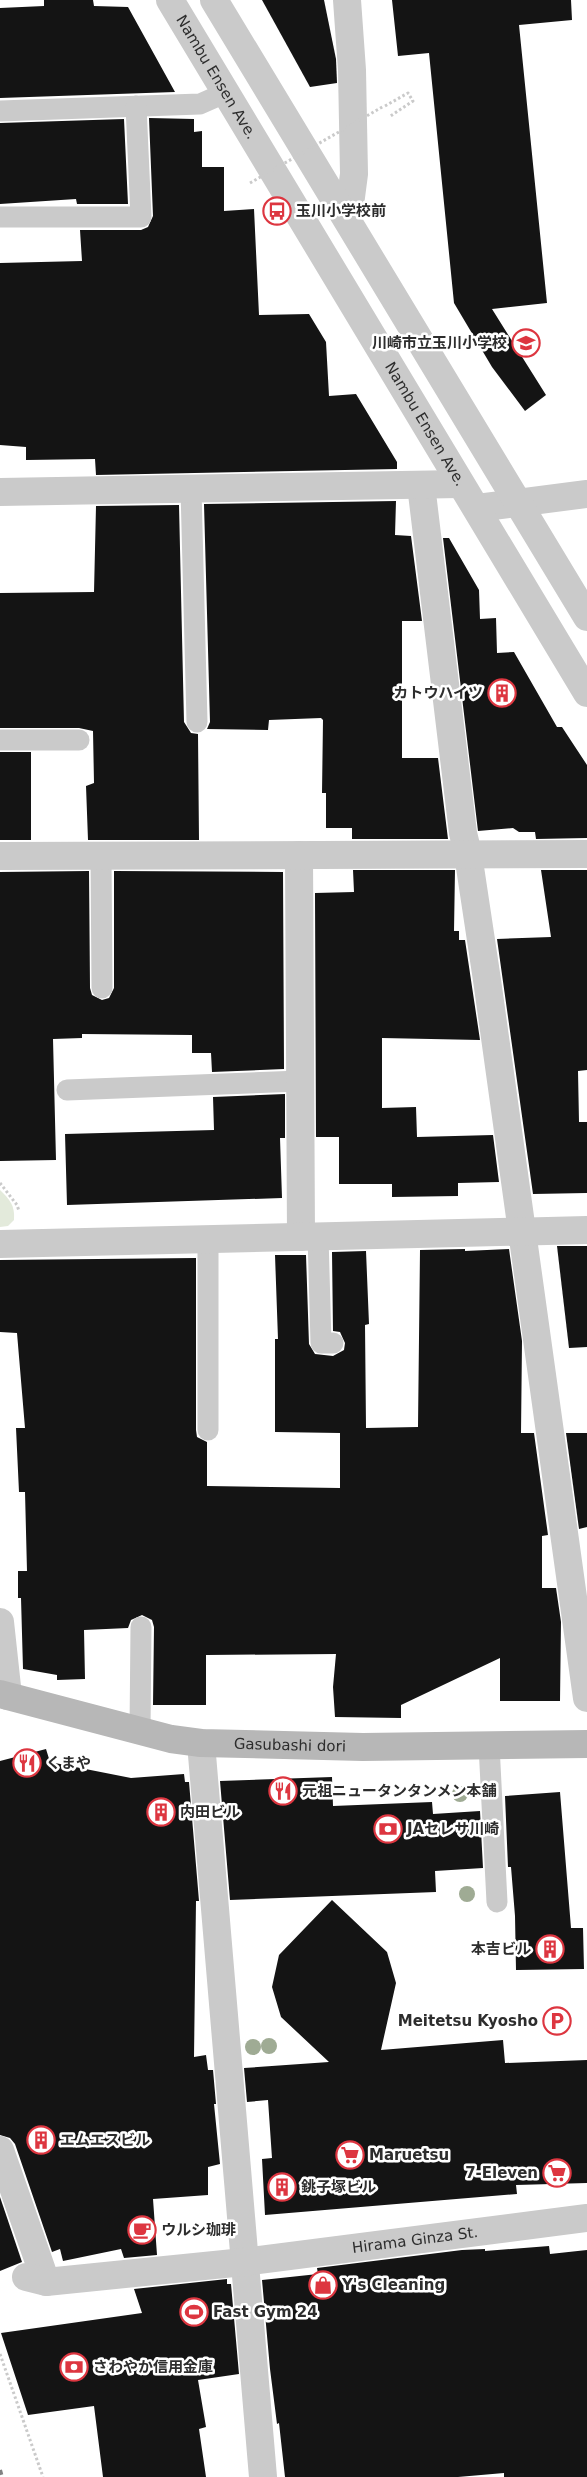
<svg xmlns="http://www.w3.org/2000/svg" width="587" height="2477" font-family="'DejaVu Sans','Noto Sans JP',sans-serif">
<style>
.green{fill:#e3eadb}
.building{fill:#141414}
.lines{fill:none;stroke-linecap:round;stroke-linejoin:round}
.path{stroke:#cacaca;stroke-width:3;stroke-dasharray:2.5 2.5;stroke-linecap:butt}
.service{stroke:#cacaca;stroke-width:21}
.minor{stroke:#cacaca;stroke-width:28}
.tertiary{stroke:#cacaca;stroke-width:28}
.secondary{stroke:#b7b7b7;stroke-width:28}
.rail{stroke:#828282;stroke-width:4;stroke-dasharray:5 4;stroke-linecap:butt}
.path-bridge{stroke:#cacaca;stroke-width:3;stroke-dasharray:2.5 2.5;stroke-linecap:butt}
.tree{fill:#9fab94}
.labels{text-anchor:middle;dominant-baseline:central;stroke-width:5;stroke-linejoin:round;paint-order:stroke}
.street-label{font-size:15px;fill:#2d2d2d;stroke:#fff}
.poi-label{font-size:15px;font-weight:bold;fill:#2d2d2d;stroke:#fff;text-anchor:start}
</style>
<rect width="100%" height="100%" fill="#fff"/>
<path class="green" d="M0,1190C10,1200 15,1205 14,1220L8,1226L0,1227Z"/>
<g class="building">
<polygon points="44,0 93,0 94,6 128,7 175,92 0,98 0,8 44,6"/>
<polygon points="262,0 324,0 336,59 337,83 310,87"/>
<polygon points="392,0 571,0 572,20 519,25 547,303 492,309 546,395 525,411 492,367 454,303 429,53 398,56"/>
<polygon points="149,118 194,119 194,132 202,131 202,167 224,167 224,211 254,209 259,315 309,314 326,342 329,396 356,394 397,462 397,469 96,475 95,459 26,460 26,447 0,445 0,263 82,261 80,230 141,230 148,227 153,216"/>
<polygon points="124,119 128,204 77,204 76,199 0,204 0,123"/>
<polygon points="396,501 395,535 411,536 422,621 402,621 402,758 438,758 448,839 352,839 352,828 326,828 326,793 322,793 323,720 321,718 269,720 268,730 207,729 210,722 204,504"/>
<polygon points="179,505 184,722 191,733 198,734 199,840 88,840 86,786 94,783 93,731 79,728 0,728 0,593 94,592 96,506"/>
<polygon points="443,538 449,538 479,590 480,619 496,618 497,653 514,652 557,727 562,727 587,765 587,838 536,839 535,832 519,832 513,828 478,831"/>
<rect x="0" y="752" width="31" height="88"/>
<polygon points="353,870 455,870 454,931 459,931 459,940 465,940 480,1040 382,1038 382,1108 416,1107 417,1137 493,1135 499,1182 458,1183 458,1196 392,1197 392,1184 339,1184 339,1137 316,1137 315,893 354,892"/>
<polygon points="541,870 587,870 587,1070 578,1071 579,1122 587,1122 587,1193 533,1194 497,939 551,937"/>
<polygon points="89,871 90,988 92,995 102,1000 109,998 114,988 114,871 283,872 284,1069 212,1072 211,1053 192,1053 192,1035 82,1034 82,1038 53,1039 56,1160 0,1161 0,872"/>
<polygon points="285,1094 285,1138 280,1138 282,1198 67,1205 65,1134 214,1130 213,1097"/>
<polygon points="557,1246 587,1246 587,1347 569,1348"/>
<polygon points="465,1249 465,1251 509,1249 522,1341 521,1433 534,1433 548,1535 542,1536 542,1588 556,1588 561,1622 560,1701 500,1701 500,1658 401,1705 401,1718 335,1717 333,1687 336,1654 206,1655 206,1705 153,1705 154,1627 152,1620 142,1615 131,1620 128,1628 84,1630 85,1679 57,1680 57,1675 23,1669 21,1598 18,1598 18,1571 27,1571 25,1492 19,1492 16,1428 25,1428 17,1333 0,1332 0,1260 196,1258 196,1430 197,1437 207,1442 207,1486 340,1488 340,1433 275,1432 275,1339 278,1339 275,1255 306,1255 309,1344 315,1354 333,1356 344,1350 345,1343 340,1332 333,1331 332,1252 366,1251 369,1324 365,1325 366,1428 418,1427 420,1250"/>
<polygon points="566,1433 587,1433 587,1527 579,1529"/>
<polygon points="46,1749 50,1762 131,1778 184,1774 185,1782 189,1782 199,1901 196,1901 194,2057 206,2055 208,2070 213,2070 216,2104 214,2104 220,2164 208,2167 208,2195 153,2199 157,2255 124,2258 121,2249 63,2261 60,2249 52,2252 15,2144 10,2138 0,2135 0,1761"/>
<polygon points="332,1777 333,1806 432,1802 433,1814 480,1811 483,1868 435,1871 436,1892 230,1900 220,1781"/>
<polygon points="560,1792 571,1928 583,1928 584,1969 516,1970 515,1916 511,1867 508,1867 505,1796"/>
<polygon points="332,1900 387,1952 396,1983 381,2050 503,2040 505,2063 587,2060 587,2183 516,2185 517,2194 265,2215 262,2159 272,2158 268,2100 247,2102 244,2068 329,2062 281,2017 272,1987 279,1955"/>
<polygon points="0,2197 22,2262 0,2271"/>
<polygon points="549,2246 550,2254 587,2250 587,2477 504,2477 504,2473 458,2477 285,2477 279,2423 277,2424 270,2369 262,2280 318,2274 317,2268 462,2250 485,2249 485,2251"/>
<polygon points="227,2279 227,2284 231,2284 239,2374 198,2380 206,2427 199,2429 206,2477 103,2477 94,2406 28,2415 1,2333 142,2313 134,2289"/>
</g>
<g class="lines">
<g class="path">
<polyline points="385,106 408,93 413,101 389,117"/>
<polyline points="0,1183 17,1205 19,1211"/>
<polyline points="0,2354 43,2477"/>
</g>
<g class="service">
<polyline points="0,111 200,104 225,93"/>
<polyline points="0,217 141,217 136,106"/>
<polyline points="191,489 197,722"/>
<polyline points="0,740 79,740"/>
<polyline points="101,856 102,988"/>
<polyline points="67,1090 300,1081"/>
<polyline points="318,1236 321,1343 333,1343"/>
<polyline points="208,1239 208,1430"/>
<polyline points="140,1730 141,1627"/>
<polyline points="489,1745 497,1902"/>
</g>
<g class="minor">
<polyline points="347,0 352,70 354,174 348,220"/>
<polyline points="421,485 463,833 468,854 487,980 587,1698"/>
<polyline points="0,492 460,484"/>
<polyline points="477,508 587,494"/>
<polyline points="299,855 301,1237"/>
<polyline points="0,856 587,854"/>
<polyline points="0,1244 587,1230"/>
<polyline points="0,1622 8,1696"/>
<polyline points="201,1743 263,2477"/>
<polyline points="0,2150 46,2282"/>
<path id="s1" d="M26,2277L46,2282L244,2262L587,2218"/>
</g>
<g class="tertiary">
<path id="s2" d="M170,0L587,693"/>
<polyline points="214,0 587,617"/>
</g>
<path class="secondary" id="s3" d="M0,1694L171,1739L201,1743L363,1747L587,1744"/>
<polyline class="rail" points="0,2470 2,2477"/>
<polyline class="path-bridge" points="250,183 384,106"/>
</g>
<g class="tree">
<circle cx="460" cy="1794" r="8"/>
<circle cx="467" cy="1894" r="8"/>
<circle cx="269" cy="2046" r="8"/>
<circle cx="253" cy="2047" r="8"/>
</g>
<defs>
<g id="bus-ring" transform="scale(1.4375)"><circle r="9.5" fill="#fff" stroke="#dd3640" stroke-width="1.5"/><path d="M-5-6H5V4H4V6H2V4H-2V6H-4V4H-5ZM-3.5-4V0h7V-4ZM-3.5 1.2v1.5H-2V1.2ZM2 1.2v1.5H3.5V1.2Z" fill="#dd3640"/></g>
<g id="school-ring" transform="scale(1.4375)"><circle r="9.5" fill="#fff" stroke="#dd3640" stroke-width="1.5"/><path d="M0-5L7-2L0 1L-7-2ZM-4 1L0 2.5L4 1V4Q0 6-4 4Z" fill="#dd3640"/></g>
<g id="building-ring" transform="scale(1.4375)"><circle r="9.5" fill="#fff" stroke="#dd3640" stroke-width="1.5"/><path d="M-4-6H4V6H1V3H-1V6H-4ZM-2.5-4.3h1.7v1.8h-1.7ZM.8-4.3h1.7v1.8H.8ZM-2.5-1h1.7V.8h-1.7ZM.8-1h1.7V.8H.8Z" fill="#dd3640"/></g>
<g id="restaurant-ring" transform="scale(1.4375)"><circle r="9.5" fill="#fff" stroke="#dd3640" stroke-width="1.5"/><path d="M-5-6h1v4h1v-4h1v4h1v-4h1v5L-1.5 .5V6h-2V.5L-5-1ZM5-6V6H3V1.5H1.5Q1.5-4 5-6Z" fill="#dd3640"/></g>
<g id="bank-ring" transform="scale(1.4375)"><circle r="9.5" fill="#fff" stroke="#dd3640" stroke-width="1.5"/><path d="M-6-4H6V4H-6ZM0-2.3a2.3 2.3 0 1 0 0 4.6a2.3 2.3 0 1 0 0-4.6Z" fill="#dd3640"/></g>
<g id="parking-ring" transform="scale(1.4375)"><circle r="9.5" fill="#fff" stroke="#dd3640" stroke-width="1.5"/><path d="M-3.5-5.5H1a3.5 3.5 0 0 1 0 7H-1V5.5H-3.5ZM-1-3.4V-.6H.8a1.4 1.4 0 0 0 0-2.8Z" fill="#dd3640"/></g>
<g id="supermarket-ring" transform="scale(1.4375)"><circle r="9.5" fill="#fff" stroke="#dd3640" stroke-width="1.5"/><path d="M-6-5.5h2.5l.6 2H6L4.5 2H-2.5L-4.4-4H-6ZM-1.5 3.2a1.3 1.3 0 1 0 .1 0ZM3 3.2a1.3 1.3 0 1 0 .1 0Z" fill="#dd3640"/></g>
<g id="cafe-ring" transform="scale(1.4375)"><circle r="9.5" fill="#fff" stroke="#dd3640" stroke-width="1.5"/><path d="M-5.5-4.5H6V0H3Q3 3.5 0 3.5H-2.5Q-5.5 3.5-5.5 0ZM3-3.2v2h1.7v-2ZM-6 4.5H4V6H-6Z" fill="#dd3640"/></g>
<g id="shop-ring" transform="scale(1.4375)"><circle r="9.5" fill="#fff" stroke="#dd3640" stroke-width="1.5"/><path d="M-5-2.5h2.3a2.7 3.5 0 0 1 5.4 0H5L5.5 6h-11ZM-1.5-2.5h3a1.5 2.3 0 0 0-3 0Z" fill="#dd3640"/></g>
<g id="stadium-ring" transform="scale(1.4375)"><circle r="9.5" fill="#fff" stroke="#dd3640" stroke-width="1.5"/><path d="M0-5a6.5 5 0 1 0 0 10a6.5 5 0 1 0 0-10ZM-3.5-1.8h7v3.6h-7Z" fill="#dd3640"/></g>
</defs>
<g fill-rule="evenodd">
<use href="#bus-ring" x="277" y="211"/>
<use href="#school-ring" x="526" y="343"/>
<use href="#building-ring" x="502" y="693"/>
<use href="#restaurant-ring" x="27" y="1763"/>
<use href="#restaurant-ring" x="283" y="1791"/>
<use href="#building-ring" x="161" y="1812"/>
<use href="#bank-ring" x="388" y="1829"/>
<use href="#building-ring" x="550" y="1949"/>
<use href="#parking-ring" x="557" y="2021"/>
<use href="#building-ring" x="41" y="2140"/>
<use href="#supermarket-ring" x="350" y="2155"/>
<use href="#supermarket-ring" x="557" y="2173"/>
<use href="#building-ring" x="282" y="2187"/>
<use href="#cafe-ring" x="142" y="2230"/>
<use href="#shop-ring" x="323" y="2285"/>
<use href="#stadium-ring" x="194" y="2312"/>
<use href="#bank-ring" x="74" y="2367"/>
</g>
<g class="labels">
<g class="street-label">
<text stroke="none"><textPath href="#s2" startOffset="90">Nambu Ensen Ave.</textPath></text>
<text stroke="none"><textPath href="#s2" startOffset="495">Nambu Ensen Ave.</textPath></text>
<text stroke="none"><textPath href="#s3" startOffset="296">Gasubashi dori</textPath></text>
<text stroke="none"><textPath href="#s1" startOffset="392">Hirama Ginza St.</textPath></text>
</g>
<g class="poi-label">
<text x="296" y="211">玉川小学校前</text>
<text x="507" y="343" text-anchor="end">川崎市立玉川小学校</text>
<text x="483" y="693" text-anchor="end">カトウハイツ</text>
<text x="46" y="1763">くまや</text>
<text x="302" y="1791">元祖ニュータンタンメン本舗</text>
<text x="180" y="1812">内田ビル</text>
<text x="407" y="1829">JAセレサ川崎</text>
<text x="531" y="1949" text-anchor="end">本吉ビル</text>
<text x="538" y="2021" text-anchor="end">Meitetsu Kyosho</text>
<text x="60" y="2140">エムエスビル</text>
<text x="369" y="2155">Maruetsu</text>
<text x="538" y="2173" text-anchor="end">7-Eleven</text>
<text x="301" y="2187">銚子塚ビル</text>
<text x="161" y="2230">ウルシ珈琲</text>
<text x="342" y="2285">Y's Cleaning</text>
<text x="213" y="2312">Fast Gym 24</text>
<text x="93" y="2367">さわやか信用金庫</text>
</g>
</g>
</svg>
